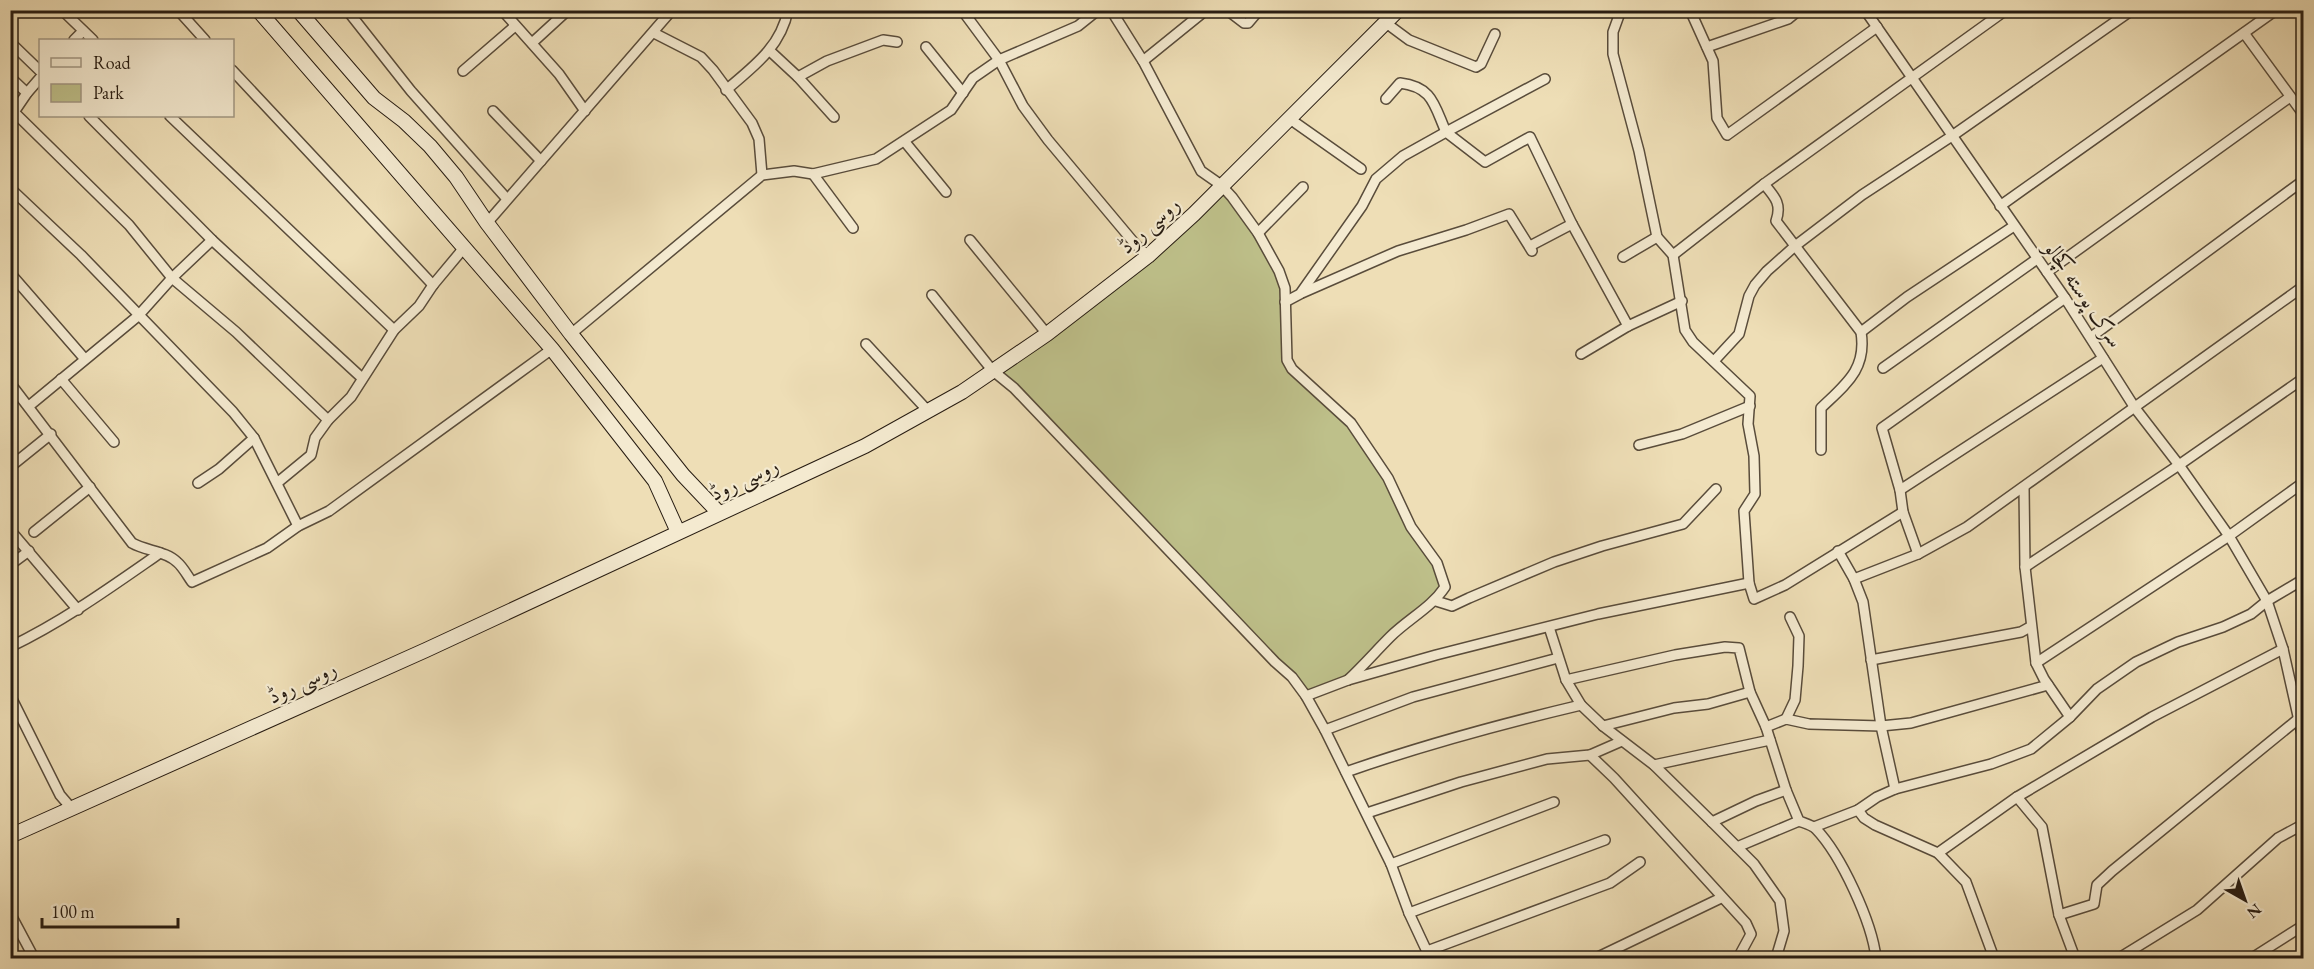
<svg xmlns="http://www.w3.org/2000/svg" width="2314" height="969" font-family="'EB Garamond',Amiri,serif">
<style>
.green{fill:#bec08a;stroke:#726e4e;stroke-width:1.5}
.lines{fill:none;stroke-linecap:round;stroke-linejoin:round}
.street-casing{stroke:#594c3b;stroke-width:12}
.secondary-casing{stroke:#271c12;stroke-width:16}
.street{stroke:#f4ead0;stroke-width:9}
.secondary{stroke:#f4ead0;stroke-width:14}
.labels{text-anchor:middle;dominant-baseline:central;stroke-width:4.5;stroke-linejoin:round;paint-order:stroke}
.street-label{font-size:22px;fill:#271c12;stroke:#f4ead0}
</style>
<rect width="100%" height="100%" fill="#eedeb6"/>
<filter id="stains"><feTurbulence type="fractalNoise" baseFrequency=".00333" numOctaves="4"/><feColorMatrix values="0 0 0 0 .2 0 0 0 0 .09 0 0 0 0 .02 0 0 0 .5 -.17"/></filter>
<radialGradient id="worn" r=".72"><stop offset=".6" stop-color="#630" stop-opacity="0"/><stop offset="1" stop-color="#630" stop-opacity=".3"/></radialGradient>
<polygon class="green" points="1221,185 1279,271 1287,360 1351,423 1437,563 1445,587 1348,680 1306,696 992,370 1047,334"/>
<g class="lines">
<g class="street-casing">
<g id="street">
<polyline points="62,10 93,40"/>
<polyline points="178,10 205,40"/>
<polyline points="347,10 411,91 507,199"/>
<polyline points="502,10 559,74 585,111"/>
<polyline points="962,10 999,60 1023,106 1048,140 1136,245 1148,256"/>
<path d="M1111,10L1143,61L1201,171L1221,185L1232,197L1258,233L1279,271L1285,288L1287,360L1292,369L1351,423L1388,478L1411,527L1437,563L1445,587C1431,608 1408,619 1390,637C1376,651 1363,666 1348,680"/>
<polyline points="1227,10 1244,23 1248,23 1259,10"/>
<polyline points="1621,10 1613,32 1613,54 1639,151 1657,237 1673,255 1685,330 1693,342 1750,396 1748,424 1754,456 1755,494 1744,511 1749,583 1754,599 1785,585 1903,512"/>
<polyline points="1690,10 1713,61 1717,118 1727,135 1877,27"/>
<polyline points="1865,10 2065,298 2135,408 2179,465 2229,536 2267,601 2283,649 2304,743"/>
<polyline points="1386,23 1409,40 1476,67 1481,64 1495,34"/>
<polyline points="654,33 701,57 713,70 752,123 759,139 762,175"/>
<polyline points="2244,33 2304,115"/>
<polyline points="74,40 83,31"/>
<polyline points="10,42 40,71"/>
<polyline points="532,43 568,10"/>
<polyline points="926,47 963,93"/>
<polyline points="1707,47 1788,19 1799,10"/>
<polyline points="770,51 798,77 834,117"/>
<polyline points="1143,61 1206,10"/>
<polyline points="232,70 433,285"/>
<polyline points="463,71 515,26"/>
<polyline points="10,77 27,93"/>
<polyline points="798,77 827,61 883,40 897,42"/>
<path d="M726,90C753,67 781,47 788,10"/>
<path d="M1386,99L1400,83C1433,87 1434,105 1446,132L1545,79"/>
<polyline points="493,111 541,161"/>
<polyline points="15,113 129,225 172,278 236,332 328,420"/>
<polyline points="12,115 27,93 40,78"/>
<polyline points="89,116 212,240 362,378"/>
<polyline points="170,116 394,330"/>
<polyline points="1290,119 1361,169"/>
<polyline points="905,142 946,192"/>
<polyline points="813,174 853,228"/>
<path d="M1764,184C1775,197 1782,204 1776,221L1861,332C1867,369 1846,384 1821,408V450"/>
<polyline points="10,188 81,255 233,412 254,438 298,526"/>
<polyline points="2000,206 2276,10"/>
<polyline points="487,223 672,10"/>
<polyline points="1258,233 1303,187"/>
<polyline points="970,240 1047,334"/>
<polyline points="1530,246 1572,224"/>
<polyline points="1673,255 1764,184 2006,10"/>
<polyline points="1623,257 1657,237"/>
<polyline points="2047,272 2290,97"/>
<polyline points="10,273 84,358"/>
<polyline points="1302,293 1398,251 1466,230 1509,214 1532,251"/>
<polyline points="932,295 992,370 1014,388 1275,662 1292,677 1306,696 1325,730 1391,864 1409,913 1430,958"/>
<polyline points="1285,302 1300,294 1362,206 1376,179 1403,156 1446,132 1485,162 1530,137 1572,224 1628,326"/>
<polyline points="1861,332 1907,297 2014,226"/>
<polyline points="571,334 762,175 794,171 813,174 876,159 951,110 973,78 999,60 1078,26 1098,10"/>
<polyline points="2091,337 2304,180"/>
<polyline points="866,344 928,411"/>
<polyline points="1581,354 1628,326 1682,301"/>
<polyline points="1714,361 1739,334 1749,296 1755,285 1767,271 1795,246 1862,195 1952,136 2132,10"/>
<polyline points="1883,368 2037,259"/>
<polyline points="61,379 114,442"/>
<path d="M10,383L132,543C146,551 166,551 177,562C183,567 187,575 192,582L267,548L298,526L329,511L552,349"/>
<polyline points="29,406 138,316 172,278 212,240"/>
<polyline points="1639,445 1682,434 1750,406"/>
<polyline points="10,467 51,434"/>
<polyline points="198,483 219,469 254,438"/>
<polyline points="277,483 311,455 315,438 328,420 351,397 394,330 419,306 433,285 463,249"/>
<polyline points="2024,487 2025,567 2036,663 2044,679 2070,717"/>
<polyline points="1900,490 2103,358"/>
<polyline points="10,530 78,610"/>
<polyline points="34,532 90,487"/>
<polyline points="1838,551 1854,579 1863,602 1881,726 1895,789"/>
<polyline points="1918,554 1903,512 1900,490 1882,428 2065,298"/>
<polyline points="10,565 29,551"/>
<polyline points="2025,567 2179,465 2304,378"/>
<polyline points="1854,579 1918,554 1967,527 2304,286"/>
<polyline points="1436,601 1452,606 1469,598 1554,562 1602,546 1683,524 1716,489"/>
<polyline points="1549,627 1566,680 1581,705 1603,726 1654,765 1712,822 1754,864 1780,901 1784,931 1776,958"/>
<path d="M10,647C64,621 111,587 160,553"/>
<polyline points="1871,660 2021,632 2030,627"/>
<polyline points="2036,663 2229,536 2304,482"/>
<path d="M1566,680L1675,655L1725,647L1739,648L1750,692L1766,727L1786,790L1799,821C1804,823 1812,825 1816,829C1841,855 1872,922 1876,958"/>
<polyline points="10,695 60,795 72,809"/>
<polyline points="1306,696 1348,680 1436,655 1598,614 1749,583"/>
<polyline points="1786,719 1795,700 1798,666 1799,636 1790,617"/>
<polyline points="1603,726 1674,708 1708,704 1750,692"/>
<polyline points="1766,727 1786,719 1809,724 1881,726 1911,723 2048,685"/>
<polyline points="1325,730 1413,697 1558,658"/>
<polyline points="1590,755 1614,778 1746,923 1751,934 1738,958"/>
<polyline points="1654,765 1770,740"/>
<path d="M1346,772C1423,745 1501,724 1581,705"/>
<polyline points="2017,797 2042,827 2059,915 2075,958"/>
<polyline points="1858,810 1864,818 1875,825 1938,853 1966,882 1994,958"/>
<polyline points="1367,813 1461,782 1547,759 1590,755 1622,741"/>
<polyline points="1712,822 1756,801 1786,790"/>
<polyline points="1814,827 1858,810 1877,797 1895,789 1991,764 2031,749 2070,717 2097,689 2136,662 2178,642 2223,627 2251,614 2267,601 2304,579"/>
<polyline points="1737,847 1799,821"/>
<polyline points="1938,853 2017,797 2152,717 2283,649"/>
<polyline points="1391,864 1554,802"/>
<polyline points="10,913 34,958"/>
<polyline points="1409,913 1605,840"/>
<polyline points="2059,915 2094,904 2097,885 2112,871 2297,720"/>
<polyline points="1427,951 1610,883 1640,862"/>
<polyline points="1596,958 1721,898"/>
<polyline points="2119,958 2197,910 2278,838 2304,824"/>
<polyline points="2252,958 2304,925"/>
</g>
</g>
<g class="secondary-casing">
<g id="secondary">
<polyline points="258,10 552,349 655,481 678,532"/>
<polyline points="298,10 374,98 404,121 430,146 456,177 487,223 571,334 683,475 719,513"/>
<polyline points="10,836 426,650 865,446 962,392 1047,334 1148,256 1194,214 1398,10"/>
</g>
</g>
<use href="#street" class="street"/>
<use href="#secondary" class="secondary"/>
</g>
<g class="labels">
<g class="street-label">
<text transform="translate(1149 225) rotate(-42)">روسی روڈ</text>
<text transform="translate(2084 294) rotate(56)">سرک پوسته کچالو</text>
<text transform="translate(744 479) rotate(-25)">روسی روڈ</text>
<text transform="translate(302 682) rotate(-25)">روسی روڈ</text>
</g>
</g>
<rect width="2314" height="969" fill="none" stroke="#eedeb6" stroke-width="36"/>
<rect x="12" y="12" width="2290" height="945" fill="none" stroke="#271c12" stroke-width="3"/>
<rect x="18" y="18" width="2278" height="933" fill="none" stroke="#271c12" stroke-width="1.5"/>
<rect x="39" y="39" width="195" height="78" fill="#f4ead0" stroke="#a29884" stroke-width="1.5"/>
<rect x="51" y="58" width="30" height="9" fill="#f4ead0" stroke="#a29884" stroke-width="1.5"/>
<text x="93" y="69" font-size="18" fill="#271c12">Road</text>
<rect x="51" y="84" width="30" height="18" fill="#bec08a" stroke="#a29884" stroke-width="1.5"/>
<text x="93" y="99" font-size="18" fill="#271c12">Park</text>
<g transform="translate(2245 900) rotate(140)" stroke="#f4ead0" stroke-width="4.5" paint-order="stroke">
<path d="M0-4.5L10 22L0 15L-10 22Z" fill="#271c12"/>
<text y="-9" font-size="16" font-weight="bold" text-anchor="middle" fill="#271c12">N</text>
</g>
<path d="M42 918v9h136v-9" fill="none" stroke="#271c12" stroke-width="3"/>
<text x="51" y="918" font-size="18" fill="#271c12" stroke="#f4ead0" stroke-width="4.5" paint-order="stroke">100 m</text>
<rect width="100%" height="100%" filter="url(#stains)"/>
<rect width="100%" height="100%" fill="url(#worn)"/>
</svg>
